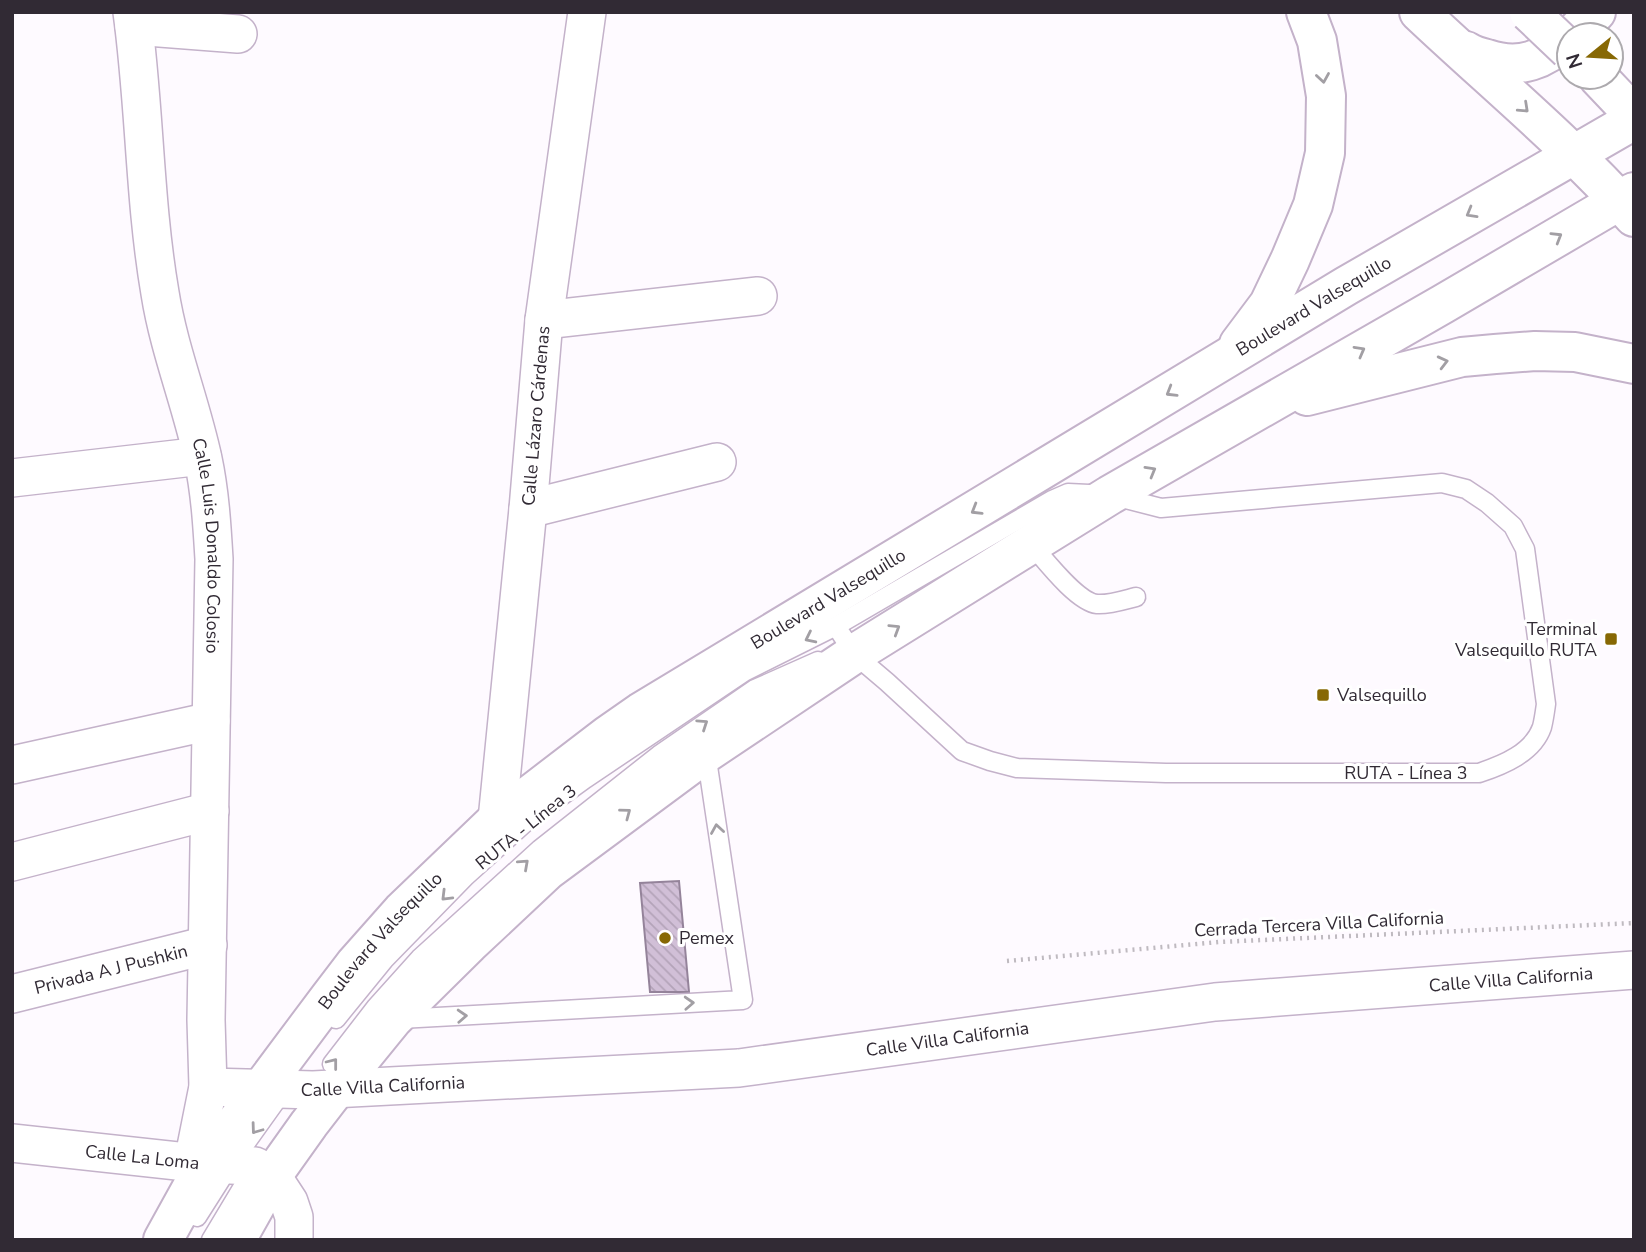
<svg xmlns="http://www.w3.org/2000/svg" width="1646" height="1252" font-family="'Nunito Sans',sans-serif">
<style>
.building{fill:url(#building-back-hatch);stroke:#94839a;stroke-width:2}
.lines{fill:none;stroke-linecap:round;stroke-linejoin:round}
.lane-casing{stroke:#c4b2ca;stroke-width:21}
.street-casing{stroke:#c4b2ca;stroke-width:40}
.primary-casing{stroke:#c4b2ca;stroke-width:42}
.highway-casing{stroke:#c4b2ca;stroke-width:42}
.path{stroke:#bfbac0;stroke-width:4.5;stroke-dasharray:2 5;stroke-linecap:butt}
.lane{stroke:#fff;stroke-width:18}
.street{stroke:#fff;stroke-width:37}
.primary{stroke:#fff;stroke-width:38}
.highway{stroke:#fff;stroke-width:38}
.highway-bridge-casing{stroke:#c4b2ca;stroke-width:42;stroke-linecap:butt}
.highway-bridge{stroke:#fff;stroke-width:38}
.oneway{stroke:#a29fa4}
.poi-dot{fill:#876804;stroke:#fff;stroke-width:2.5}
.labels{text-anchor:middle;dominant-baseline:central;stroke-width:6;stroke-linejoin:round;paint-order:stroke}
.street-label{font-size:18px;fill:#312a34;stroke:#fff}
.poi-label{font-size:18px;fill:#312a34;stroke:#fff;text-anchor:start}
</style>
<defs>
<pattern id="building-back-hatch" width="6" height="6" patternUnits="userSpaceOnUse" patternTransform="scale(1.75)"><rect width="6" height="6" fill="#d1bfd7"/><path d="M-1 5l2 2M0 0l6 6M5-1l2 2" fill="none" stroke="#b4a4b9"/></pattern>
</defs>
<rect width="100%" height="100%" fill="#fefaff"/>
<polygon class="building" points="679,881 689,992 650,992 640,883"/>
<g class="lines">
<g class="lane-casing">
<g id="lane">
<path d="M1031,544C1045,560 1077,602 1097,604C1109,605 1124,600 1136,597"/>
<path d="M336,1019L384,960L466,876L527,821L585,779L744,672L836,626L1052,500L1068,493L1110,495L1161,508L1442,483L1466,489L1487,503L1513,526L1525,549L1546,704C1545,711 1544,719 1542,727C1533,753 1503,765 1479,773H1166L1017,768L990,761L962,751L887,682L854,654L836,626"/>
<polyline points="400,1019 743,1000 706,753"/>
<polyline points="332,1064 376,1007 420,958 540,849 659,755 755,689 818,661"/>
<polyline points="197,1217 230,1165 278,1098"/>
<polyline points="211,1240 256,1165"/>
</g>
</g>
<g class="street-casing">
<g id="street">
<path id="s1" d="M132,12C145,106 144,200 160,293C169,350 191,403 203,459C210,492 212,525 214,559L206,1020L208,1087L193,1162"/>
<polyline points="134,26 238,34"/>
<polyline points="544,320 758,296"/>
<polyline points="12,478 202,456"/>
<polyline points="528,509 717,462"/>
<polyline points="12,765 211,721"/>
<path id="s2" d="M497,820L528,509L544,320L587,12"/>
<polyline points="12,862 210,811"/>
<path id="s3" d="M12,994L208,945"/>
<path id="s4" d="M208,1087L313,1090L739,1068L1215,1002L1634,970"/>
<path id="s5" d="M12,1143L205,1164L255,1166L272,1176L289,1202L294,1217V1240"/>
</g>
</g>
<g class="primary-casing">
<g id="primary">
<polyline points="1239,344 1269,304 1290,260 1313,205 1325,153 1326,96 1317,41 1306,12"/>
<polyline points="1307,396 1462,357 1495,354 1535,351 1575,352 1634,364"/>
<path id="s6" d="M163,1240L205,1164L329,998L355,964L402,911L497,820L608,735L641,712L1346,286L1634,120"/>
<polyline points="236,1240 272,1176 309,1124 336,1089 393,1019 469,944 548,870 706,753 854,654 1110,495 1443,304 1634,192"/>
</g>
</g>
<g class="highway-casing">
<g id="highway">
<path d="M1419,12C1491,80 1568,143 1634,217"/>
<polyline points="1572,35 1596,12"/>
<path d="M1466,51C1472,55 1479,57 1487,59C1520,70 1544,60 1569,37"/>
<polyline points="1598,77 1634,115"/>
</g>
</g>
<polyline class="path" points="1007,961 1219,942 1634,923"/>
<use href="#lane" class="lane"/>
<use href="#street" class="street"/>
<use href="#primary" class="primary"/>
<use href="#highway" class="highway"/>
<g class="highway-bridge-casing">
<polyline id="highway-bridge" points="1529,12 1569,50"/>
</g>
<use href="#highway-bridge" class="highway-bridge"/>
</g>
<defs><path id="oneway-chevron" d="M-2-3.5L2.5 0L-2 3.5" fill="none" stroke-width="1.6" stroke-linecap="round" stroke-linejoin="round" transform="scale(1.75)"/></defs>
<g class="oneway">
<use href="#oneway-chevron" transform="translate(1323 78) rotate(81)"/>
<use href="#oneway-chevron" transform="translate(1524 108) rotate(43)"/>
<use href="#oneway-chevron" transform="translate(1471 213) rotate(150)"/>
<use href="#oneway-chevron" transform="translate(1557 237) rotate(-31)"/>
<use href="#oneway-chevron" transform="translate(1360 351) rotate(-29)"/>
<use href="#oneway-chevron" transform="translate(1443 362) rotate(-14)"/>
<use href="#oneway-chevron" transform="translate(1171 392) rotate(149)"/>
<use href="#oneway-chevron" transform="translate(1151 471) rotate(-30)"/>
<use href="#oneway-chevron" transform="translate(976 510) rotate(149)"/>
<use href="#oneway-chevron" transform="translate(895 629) rotate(-32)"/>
<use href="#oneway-chevron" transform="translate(810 638) rotate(154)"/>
<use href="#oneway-chevron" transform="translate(703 724) rotate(-34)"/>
<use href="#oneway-chevron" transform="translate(626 813) rotate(-37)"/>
<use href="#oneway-chevron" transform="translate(717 829) rotate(-99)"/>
<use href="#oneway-chevron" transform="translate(524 864) rotate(-42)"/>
<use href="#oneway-chevron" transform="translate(446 896) rotate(135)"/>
<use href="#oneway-chevron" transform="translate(689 1003) rotate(-3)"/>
<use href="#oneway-chevron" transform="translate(462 1016) rotate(-3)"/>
<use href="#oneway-chevron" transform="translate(333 1063) rotate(-52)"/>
<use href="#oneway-chevron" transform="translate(256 1129) rotate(126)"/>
</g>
<g class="poi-dot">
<rect x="1604" y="632" width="14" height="14" rx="3.5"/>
<rect x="1316" y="688" width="14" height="14" rx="3.5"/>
<circle cx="665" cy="938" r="7"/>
</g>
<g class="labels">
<g class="street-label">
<text stroke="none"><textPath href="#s6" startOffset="1505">Boulevard Valsequillo</textPath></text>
<text stroke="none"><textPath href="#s2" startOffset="406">Calle Lázaro Cárdenas</textPath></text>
<text stroke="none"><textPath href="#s1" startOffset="541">Calle Luis Donaldo Colosio</textPath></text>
<text stroke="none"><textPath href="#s6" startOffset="938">Boulevard Valsequillo</textPath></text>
<text x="1406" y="773">RUTA - Línea 3</text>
<text transform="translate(526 827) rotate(-39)">RUTA - Línea 3</text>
<text transform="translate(1319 924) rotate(-3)">Cerrada Tercera Villa California</text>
<text stroke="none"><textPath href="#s6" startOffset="371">Boulevard Valsequillo</textPath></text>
<text stroke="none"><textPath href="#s3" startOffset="102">Privada A J Pushkin</textPath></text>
<text stroke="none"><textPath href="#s4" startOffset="1309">Calle Villa California</textPath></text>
<text stroke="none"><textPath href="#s4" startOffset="742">Calle Villa California</textPath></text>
<text stroke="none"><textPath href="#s4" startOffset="175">Calle Villa California</textPath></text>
<text stroke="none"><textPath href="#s5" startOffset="131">Calle La Loma</textPath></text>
</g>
<g class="poi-label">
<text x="1597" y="629" text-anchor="end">Terminal<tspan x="1597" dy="21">Valsequillo RUTA</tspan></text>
<text x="1337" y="695">Valsequillo</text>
<text x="679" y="938">Pemex</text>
</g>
</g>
<rect width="1646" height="1252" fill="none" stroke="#312a34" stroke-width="28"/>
<g transform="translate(1590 56) rotate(252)"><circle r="33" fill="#ffffff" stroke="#adaaae" stroke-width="2"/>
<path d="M0-5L12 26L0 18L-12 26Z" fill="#876804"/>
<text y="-10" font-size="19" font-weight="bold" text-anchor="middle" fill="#312a34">N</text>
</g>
</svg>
